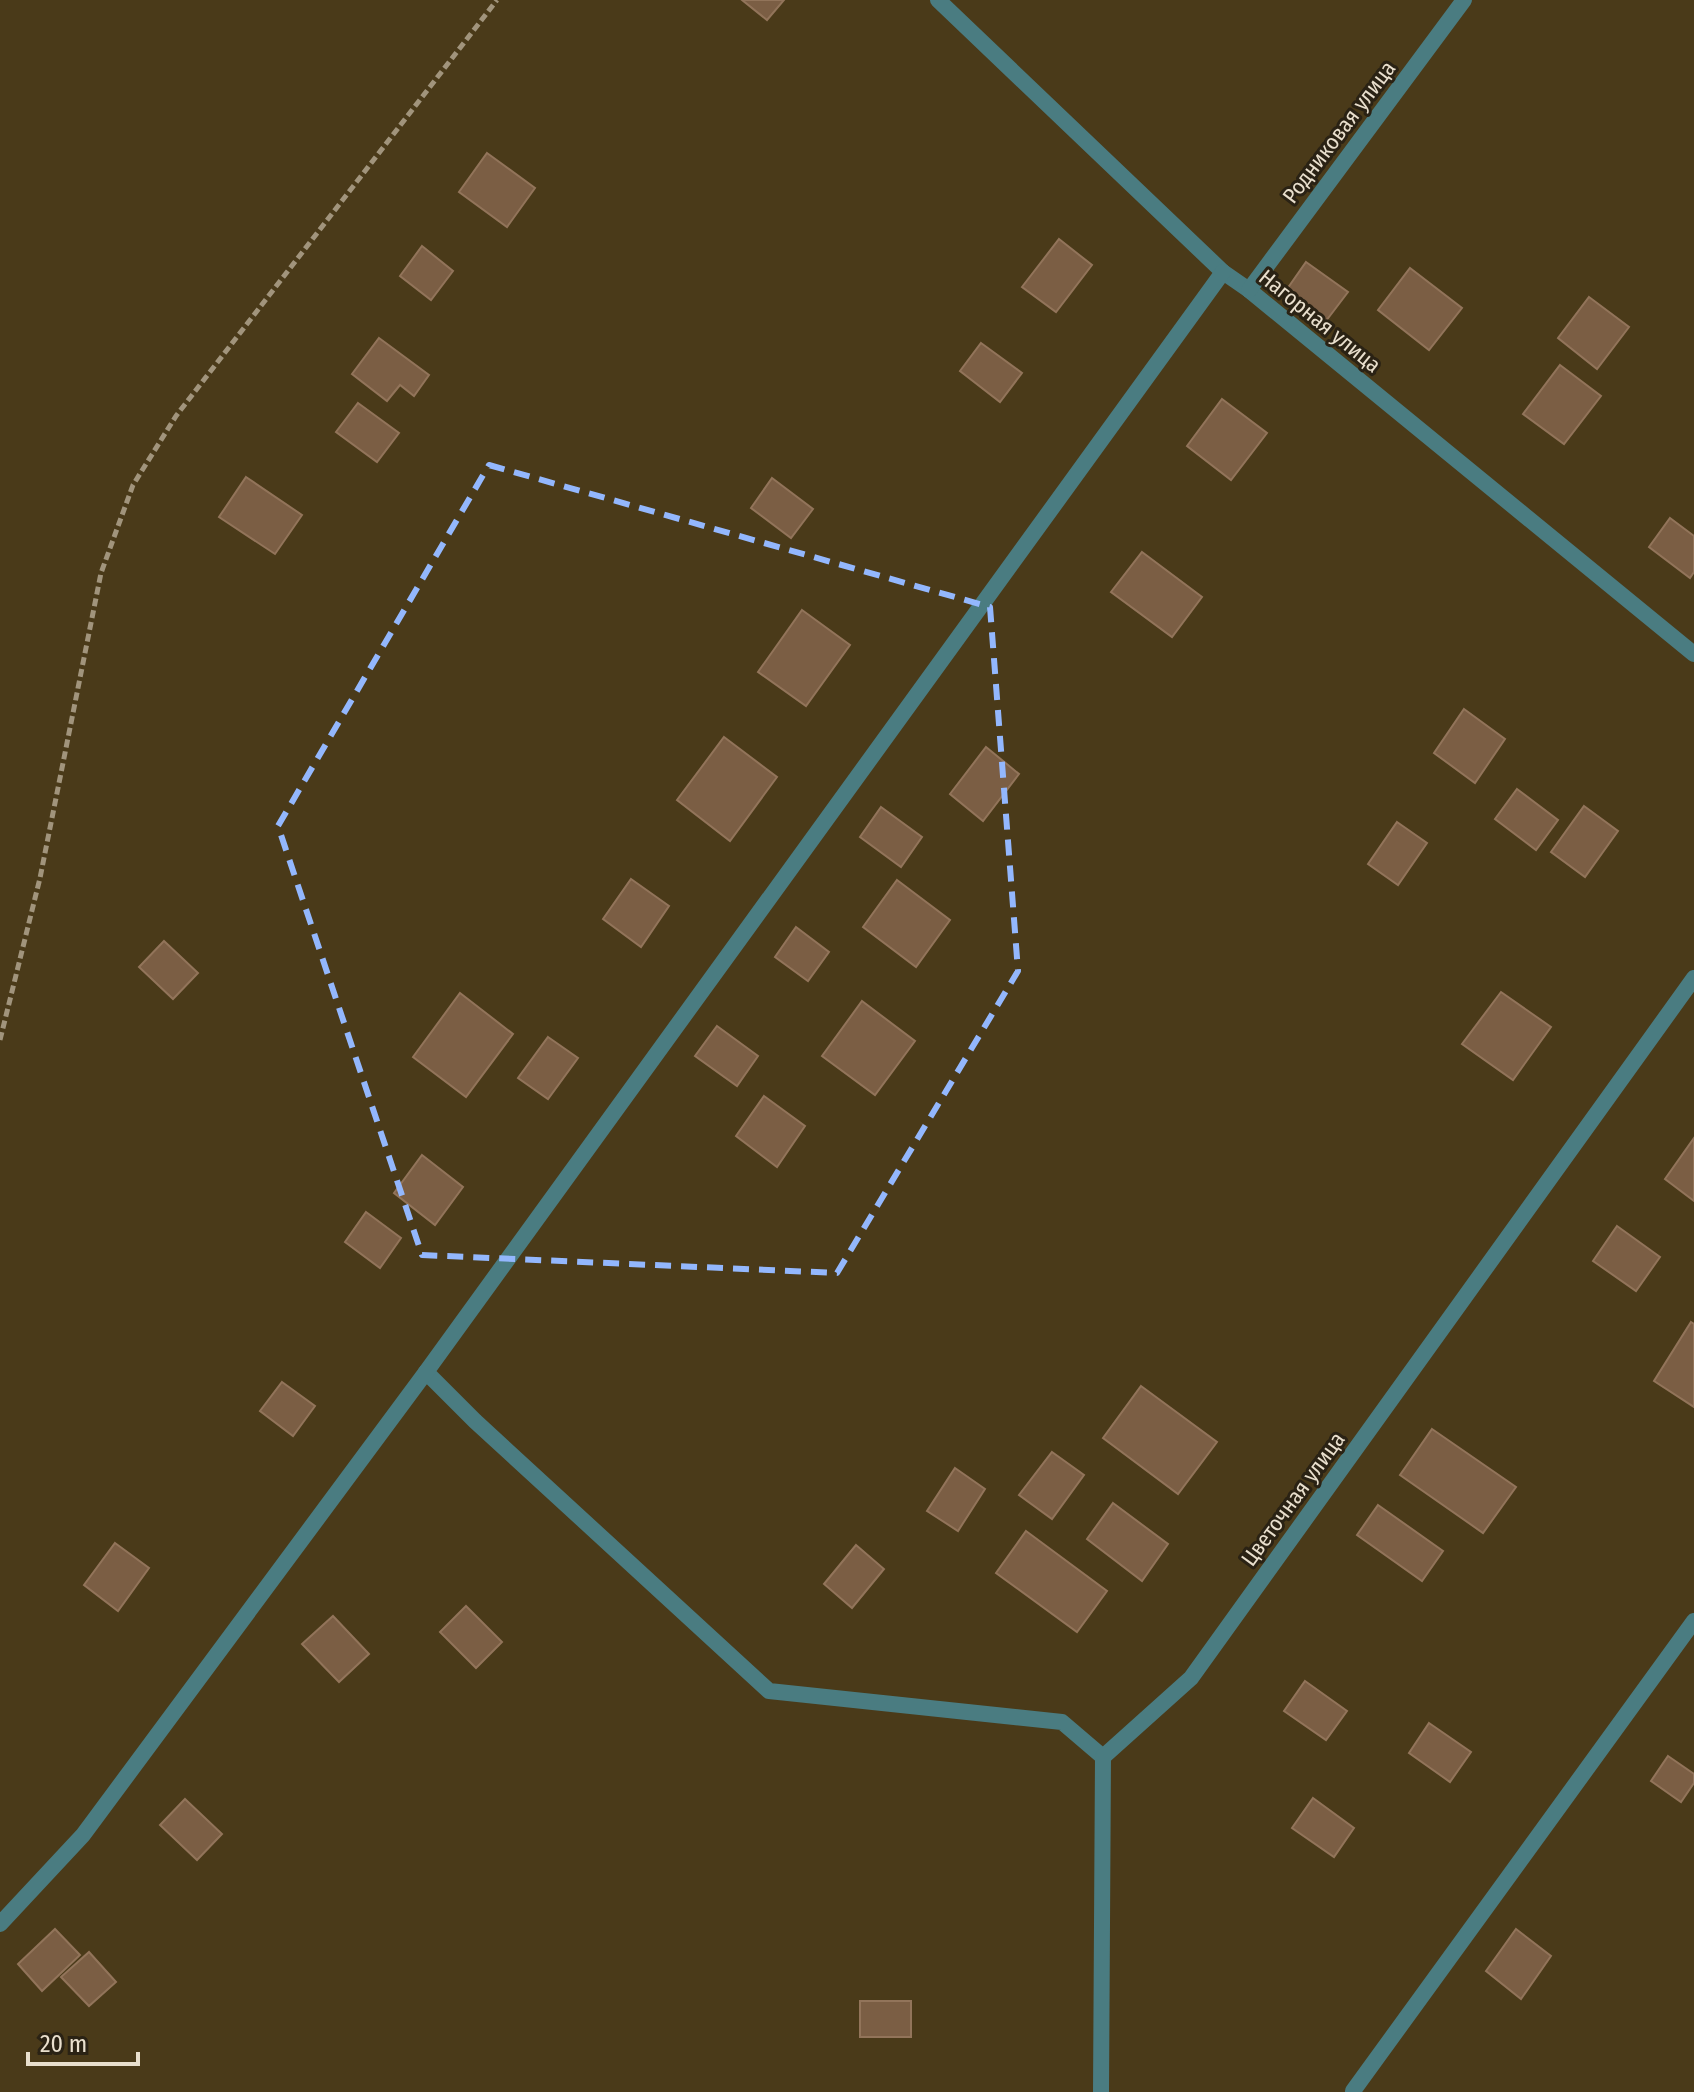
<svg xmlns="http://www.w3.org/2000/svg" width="1694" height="2092" font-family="'Fira Sans Condensed',sans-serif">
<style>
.building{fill:#7b5e44;stroke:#92745a;stroke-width:2}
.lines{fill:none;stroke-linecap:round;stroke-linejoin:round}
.path{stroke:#a1947c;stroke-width:5;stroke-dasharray:8 4;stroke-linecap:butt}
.lane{stroke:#4a7c81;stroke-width:16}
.street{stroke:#4a7c81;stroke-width:16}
.marked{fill:none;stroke:#93b7fd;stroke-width:6;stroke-dasharray:16 10;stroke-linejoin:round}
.labels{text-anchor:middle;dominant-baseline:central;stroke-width:6;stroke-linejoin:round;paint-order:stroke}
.street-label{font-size:22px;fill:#e9dfcd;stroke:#2a2214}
</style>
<rect width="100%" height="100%" fill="#4a3a19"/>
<g class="building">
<polygon points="742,0 784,0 767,20"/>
<polygon points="487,153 535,188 507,227 459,192"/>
<polygon points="1059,239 1092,265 1056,312 1022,287"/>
<polygon points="422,246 453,271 431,300 400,276"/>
<polygon points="1306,262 1348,292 1326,321 1285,292"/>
<polygon points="1410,268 1462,308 1429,350 1378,310"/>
<polygon points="1589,297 1629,327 1597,369 1558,338"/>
<polygon points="379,338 429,375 414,396 400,385 387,401 352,374"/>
<polygon points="981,343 1022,373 1000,402 960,371"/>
<polygon points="1560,365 1601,396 1564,444 1523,414"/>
<polygon points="1222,399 1267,433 1231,480 1187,446"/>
<polygon points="358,403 399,433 377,462 336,432"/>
<polygon points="246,477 302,515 275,554 219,517"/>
<polygon points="772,478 813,509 791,538 751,508"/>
<polygon points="1670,518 1694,536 1694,572 1690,578 1649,547"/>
<polygon points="1142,552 1202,597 1172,637 1111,592"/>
<polygon points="802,610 850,645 806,706 758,672"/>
<polygon points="1464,709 1505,739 1475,783 1434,753"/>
<polygon points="724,737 777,777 730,841 677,800"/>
<polygon points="986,747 1019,774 983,821 950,794"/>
<polygon points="1517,789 1558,820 1536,850 1495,819"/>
<polygon points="1584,806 1618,831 1585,877 1551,852"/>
<polygon points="881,807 922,837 901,867 860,837"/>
<polygon points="1397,822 1427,843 1398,885 1368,864"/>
<polygon points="631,879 669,906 641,947 603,919"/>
<polygon points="897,880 950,920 916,967 863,927"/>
<polygon points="796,927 829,952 808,981 775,957"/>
<polygon points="164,941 198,973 173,999 139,967"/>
<polygon points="1501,992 1551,1027 1513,1080 1462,1044"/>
<polygon points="460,993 513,1034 466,1097 413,1057"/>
<polygon points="862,1001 915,1041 875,1095 822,1056"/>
<polygon points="717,1026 758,1056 737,1086 695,1056"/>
<polygon points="548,1037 578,1058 548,1099 518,1078"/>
<polygon points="764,1096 805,1126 777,1167 736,1136"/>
<polygon points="1694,1138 1694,1201 1665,1179"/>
<polygon points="422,1155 463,1187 435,1225 394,1193"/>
<polygon points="366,1212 401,1238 380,1268 345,1242"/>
<polygon points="1617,1226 1660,1257 1636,1291 1593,1261"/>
<polygon points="1691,1322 1694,1324 1694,1407 1654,1381"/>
<polygon points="282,1382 315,1406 293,1436 260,1411"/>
<polygon points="1141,1386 1217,1442 1178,1494 1103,1438"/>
<polygon points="1432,1429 1516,1487 1483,1533 1400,1475"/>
<polygon points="1052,1452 1084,1475 1052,1519 1019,1495"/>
<polygon points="955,1468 985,1489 958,1531 927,1511"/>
<polygon points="1113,1503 1168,1544 1142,1581 1087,1539"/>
<polygon points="1378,1505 1443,1551 1422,1581 1357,1535"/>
<polygon points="1026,1531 1107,1591 1077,1632 996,1573"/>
<polygon points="115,1543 149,1568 118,1611 84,1585"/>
<polygon points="856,1545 884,1569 852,1608 824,1584"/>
<polygon points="466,1606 502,1642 476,1668 440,1632"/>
<polygon points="333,1616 369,1654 339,1682 302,1644"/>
<polygon points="1305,1681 1347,1711 1326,1740 1284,1711"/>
<polygon points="1429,1723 1471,1752 1450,1782 1409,1753"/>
<polygon points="1668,1756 1694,1774 1694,1783 1681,1802 1651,1781"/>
<polygon points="1313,1798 1354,1828 1334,1857 1292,1828"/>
<polygon points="185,1799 222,1834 197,1860 160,1825"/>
<polygon points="55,1929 80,1955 42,1991 18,1964"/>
<polygon points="1516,1929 1551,1956 1521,1999 1486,1971"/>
<polygon points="89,1952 116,1982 89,2006 61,1977"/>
<rect x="860" y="2001" width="51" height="36"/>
</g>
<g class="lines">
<polyline class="path" points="0,1040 40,878 101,573 133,485 176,416 497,0"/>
<g class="lane">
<polyline points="426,1372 475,1421 769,1691 1062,1722 1103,1757"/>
<polyline points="1353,2091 1694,1621"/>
</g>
<g class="street">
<polyline points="938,0 1223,272 1249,290 1694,654"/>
<polyline points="1249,290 1464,0"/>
<polyline points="0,1924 83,1835 426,1372 1223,272"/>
<polyline points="1101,2092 1103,1757 1191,1678 1694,978"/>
</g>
</g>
<path class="marked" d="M489,465L990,607L1018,971L837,1273L422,1255L278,826Z"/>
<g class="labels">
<g class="street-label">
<text transform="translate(1339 132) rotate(-53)">Родниковая улица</text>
<text transform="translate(1320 321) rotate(39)">Нагорная улица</text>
<text transform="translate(1293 1499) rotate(-54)">Цветочная улица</text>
</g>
</g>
<path d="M28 2052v12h110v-12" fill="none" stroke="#e9dfcd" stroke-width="4"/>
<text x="40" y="2052" font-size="24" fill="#e9dfcd" stroke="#2a2214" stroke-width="6" paint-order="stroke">20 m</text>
</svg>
